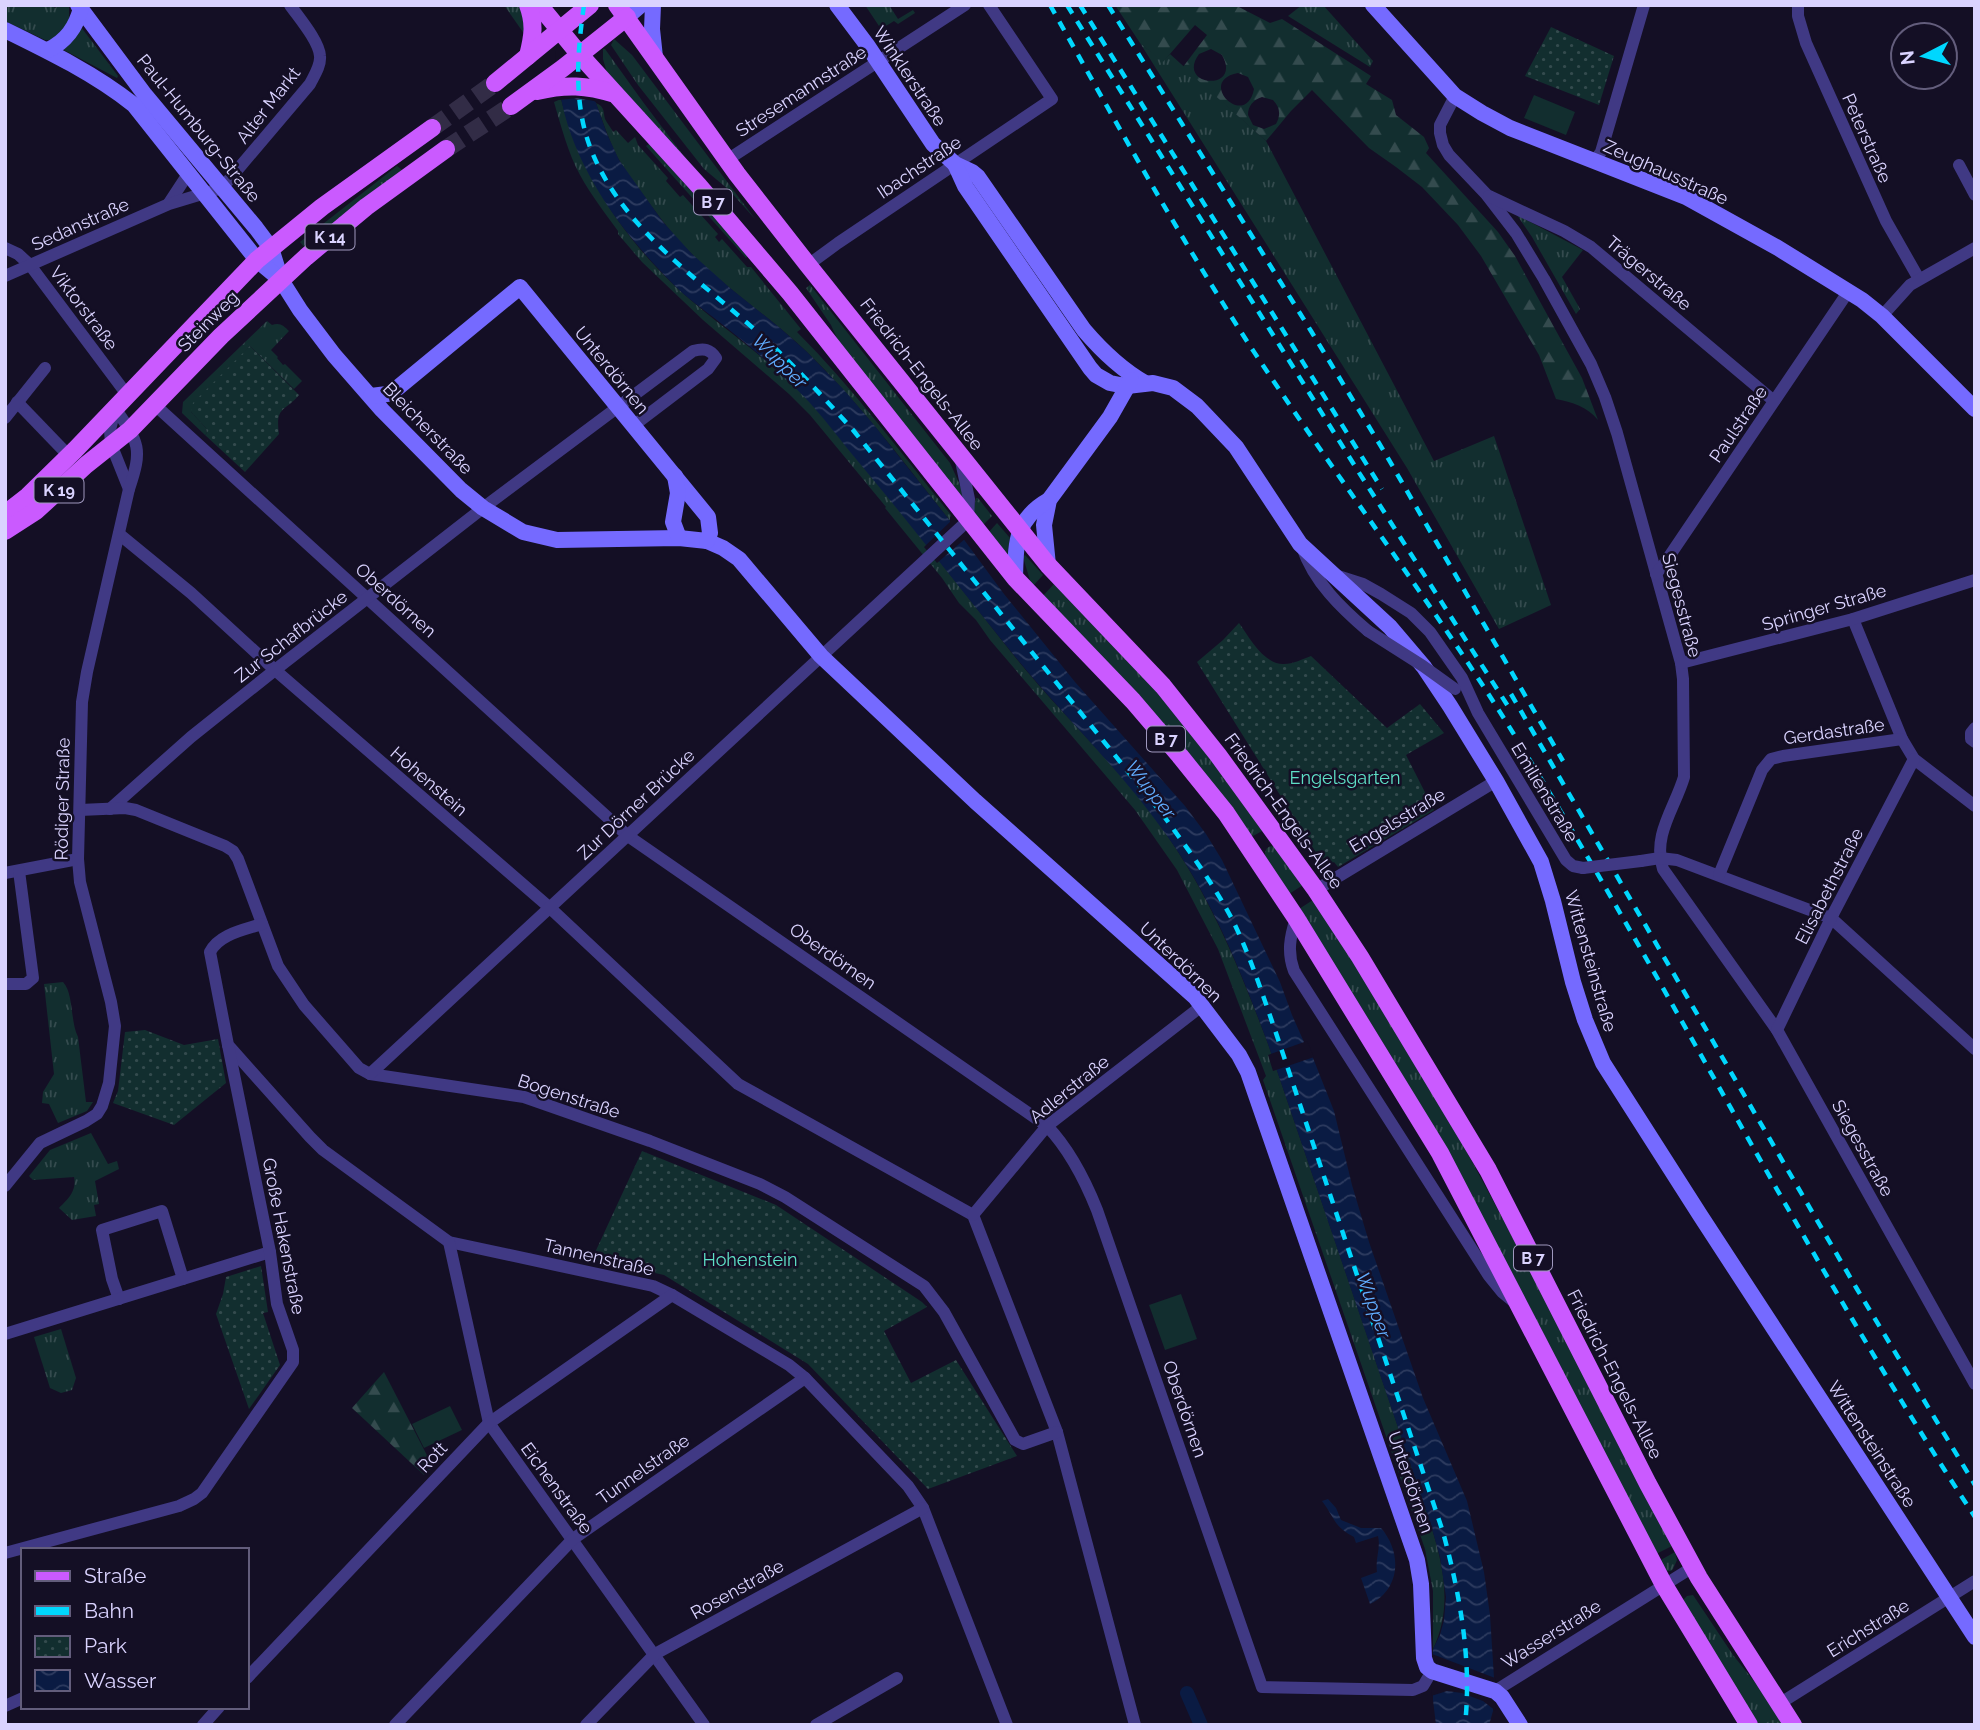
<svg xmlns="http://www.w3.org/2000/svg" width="1980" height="1730" font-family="Raleway,sans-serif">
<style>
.grass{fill:url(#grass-tufts)}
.forest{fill:url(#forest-firs);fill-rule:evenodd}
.park{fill:url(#park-dots)}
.pitch{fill:#122e2f}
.water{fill:url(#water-waves)}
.pier{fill:#140f25}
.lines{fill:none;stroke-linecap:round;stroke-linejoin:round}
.canal{stroke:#0a1b43;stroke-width:14}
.primary-tunnel{stroke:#322c46;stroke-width:18;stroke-dasharray:18 9;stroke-linecap:butt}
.street{stroke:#403984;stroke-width:12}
.secondary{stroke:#756aff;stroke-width:16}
.primary{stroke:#ca5aff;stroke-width:18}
.rail{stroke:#00d7fe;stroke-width:4.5;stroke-dasharray:10 9;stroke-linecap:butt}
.street-bridge{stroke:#403984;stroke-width:12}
.labels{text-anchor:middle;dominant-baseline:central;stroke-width:5;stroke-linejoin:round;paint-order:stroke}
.shield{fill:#140f25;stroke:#9f98be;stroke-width:2}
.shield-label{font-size:16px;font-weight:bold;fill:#dad3ff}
.street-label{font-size:18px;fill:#dad3ff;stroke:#140f25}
.park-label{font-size:18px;fill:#5ee0c6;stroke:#140f25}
.water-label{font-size:19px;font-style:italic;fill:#61adff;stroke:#140f25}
</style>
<defs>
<pattern id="grass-tufts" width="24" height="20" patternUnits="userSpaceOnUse" patternTransform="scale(1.75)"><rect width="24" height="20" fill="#122e2f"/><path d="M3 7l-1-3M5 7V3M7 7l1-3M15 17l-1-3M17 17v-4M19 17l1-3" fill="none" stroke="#344b4e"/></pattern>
<pattern id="forest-firs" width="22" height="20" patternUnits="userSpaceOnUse" patternTransform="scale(1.75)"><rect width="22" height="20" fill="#122e2f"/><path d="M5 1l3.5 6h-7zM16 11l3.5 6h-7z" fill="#344b4e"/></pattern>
<pattern id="park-dots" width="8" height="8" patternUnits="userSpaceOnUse" patternTransform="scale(1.75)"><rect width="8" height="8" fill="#122e2f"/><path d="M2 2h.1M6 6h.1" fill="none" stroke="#344b4e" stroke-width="1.8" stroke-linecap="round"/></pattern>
<pattern id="water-waves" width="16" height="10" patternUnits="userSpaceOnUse" patternTransform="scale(1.75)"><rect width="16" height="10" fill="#0a1b43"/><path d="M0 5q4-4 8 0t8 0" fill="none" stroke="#2d3b5f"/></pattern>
</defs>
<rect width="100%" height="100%" fill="#140f25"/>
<g class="grass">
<polygon points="5,5 52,5 55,8 59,5 69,5 69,24 51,40 45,40 5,21"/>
<polygon points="504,5 518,5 523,13 525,35"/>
<polygon points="865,5 889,5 898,19 913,10 915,13 898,24 894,21 881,29"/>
<polygon points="1302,5 1323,5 1373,61 1370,67 1288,16"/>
<polygon points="81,27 118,76 117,78 62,49"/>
<polygon points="614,39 632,55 755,219 729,190 704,169 638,85 611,45"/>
<polygon points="1140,43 1163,61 1170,54 1266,141 1434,461 1494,436 1551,605 1499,629 1407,468"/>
<polygon points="603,49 605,49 643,102 699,176 608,76 603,59"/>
<path d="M561,99C579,171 622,236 675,286C719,327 771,359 812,404C838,433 863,465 888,496C929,548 970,600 1011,652C1060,714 1121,768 1166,834C1211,898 1241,972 1268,1044L1418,1486C1435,1540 1459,1594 1433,1649V1591L1425,1549L1263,1080L1266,1076L1218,949L1177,870L1135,810L990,640L976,620L959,603L942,578L885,508L886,507L810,415L789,394L703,320L642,262L618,234V231C605,213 591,195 580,175C568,153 561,126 554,102Z"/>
<path d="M596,103C605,107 603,111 605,119C607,123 611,128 613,132L616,130L628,143L635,137L638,145L668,178L666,181L680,197L683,195L718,234L715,237L719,242L722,239L747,267H751L801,329L797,332C853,388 901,453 951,515V522C905,464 860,403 806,351C770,317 728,290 693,255C672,235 656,212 639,189C632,179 624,169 618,158C609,140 603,122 596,103Z"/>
<polygon points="649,144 749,255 746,258 646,146"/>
<polygon points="397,166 402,170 305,248 300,242"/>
<polygon points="1517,215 1583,250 1562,277 1580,309 1576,314 1532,237"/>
<polygon points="810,285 950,463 964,494 963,502 841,347 831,325 806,288"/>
<polygon points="236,293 239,296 194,342 179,355"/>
<path d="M267,321L272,325C280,322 284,326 289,331L271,350L278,357L277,358L283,365L285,364L302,381L294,389L250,346L191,412L206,428L207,433L205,435L182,413L183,402Z"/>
<polygon points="976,498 978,498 992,516 982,526 973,514"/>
<polygon points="997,523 1010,538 1007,556 988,533"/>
<polygon points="1025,555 1043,575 1032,587 1023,557"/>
<path d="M1054,584C1097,627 1140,670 1178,717C1208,753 1235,791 1262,828V831L1253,836L1249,835L1041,598Z"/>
<path d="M1272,846L1279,849L1303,885L1289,894L1265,856C1265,851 1266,847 1272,846Z"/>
<path d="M1313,900C1359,970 1404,1040 1445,1113C1525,1255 1597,1402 1672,1546L1656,1554C1581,1408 1508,1260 1427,1117C1387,1046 1342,978 1299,909Z"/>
<path d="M63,982C74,994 70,1021 78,1037L86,1102H93L87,1111L58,1123L49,1104L42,1103L43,1092L54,1074L44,984Z"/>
<path d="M91,1133L108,1164L117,1161L119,1169L95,1181L99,1204L94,1205L96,1216L72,1220L59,1208C68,1199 77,1191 74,1177L33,1180L29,1176L50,1150Z"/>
<polygon points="61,1329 76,1378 72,1390 61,1393 50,1388 34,1337"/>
<polygon points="1675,1552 1677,1560 1673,1569 1671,1571 1667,1571 1659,1561"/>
<polygon points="1693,1595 1733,1655 1765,1695 1784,1725 1759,1725 1684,1603 1684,1599 1687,1596"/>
</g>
<g class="forest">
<path d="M1115,5H1235L1270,23L1282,19L1371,76L1366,84L1392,100L1396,115L1424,137L1429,148L1426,153L1498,232L1515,256L1582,378L1598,420C1588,407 1572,402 1556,399L1539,355L1481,256L1458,225L1422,187L1396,167L1369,148L1312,90L1291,111L1266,141L1183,67L1207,35L1195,25L1163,62L1140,43ZM1211,49L1222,55C1243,92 1175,87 1199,54ZM1238,73L1248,77L1254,89C1246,131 1195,81 1238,73ZM1262,97L1273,100C1280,107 1281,115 1276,124L1264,129L1253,125L1248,115C1248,106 1253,100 1262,97Z"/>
<polygon points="384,1372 433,1467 424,1475 352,1408"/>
</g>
<g class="park">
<polygon points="1551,27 1614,56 1599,105 1525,76"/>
<path d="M250,346L299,395C285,412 275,406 279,434L245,472L205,435L207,433L206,428L191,412L193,403Z"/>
<path d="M1239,623C1249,637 1264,665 1284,664C1293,664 1303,659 1311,656L1387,728L1420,704L1444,733L1406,755L1434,810L1338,867L1334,862L1325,867L1197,662L1223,640Z"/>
<polygon points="145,1030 184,1045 218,1039 226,1083 174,1125 113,1103 118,1091 125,1032"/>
<polygon points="642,1151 776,1205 922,1302 927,1307 884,1331 911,1383 956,1360 1017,1456 928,1489 808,1364 664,1275 592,1259"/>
<polygon points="261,1266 268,1312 263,1313 280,1365 249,1409 216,1314 223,1294 226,1277"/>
</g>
<g class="pitch">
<polygon points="1534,95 1575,112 1566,135 1524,118"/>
<polygon points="1181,1294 1197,1339 1165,1350 1149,1305"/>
<polygon points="450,1406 462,1430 424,1448 412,1424"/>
</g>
<g class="water">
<path d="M592,32V80L596,103L607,134L619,160L663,222L692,254L730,288L780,328L807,352L844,390L874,425L951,522L1004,594L1075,682L1185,806L1206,834L1222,860L1280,982L1292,1015L1304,1042L1313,1058L1334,1111L1352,1185L1369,1242L1423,1398L1467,1501L1484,1572L1490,1615L1494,1678L1493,1711L1489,1725H1436L1433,1700V1649L1440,1635L1444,1620L1446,1597L1440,1557L1431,1525L1268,1044C1241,971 1211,896 1165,833C1120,769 1062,715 1013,654C962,591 913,527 861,465C844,445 828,423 810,403C782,373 750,346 718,321C703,309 687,298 674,285C624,235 577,173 562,103C559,89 559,74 558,60Z"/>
<path d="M1328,1499L1336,1508L1341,1520L1361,1528H1381C1402,1552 1401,1589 1370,1604L1361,1578L1377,1572C1375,1559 1381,1548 1378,1536L1356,1543L1354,1537C1333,1526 1335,1518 1322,1501Z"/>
</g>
<g class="pier">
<polygon points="560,5 600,5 594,57 601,105 594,101 578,98 558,100 555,60"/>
<polygon points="950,516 966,538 937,563 924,547 950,522"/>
<polygon points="1307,1041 1314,1057 1273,1071 1268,1055"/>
<polygon points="1432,1654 1495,1678 1496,1711 1483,1701 1462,1693 1447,1691 1431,1696"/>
</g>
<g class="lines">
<polyline class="canal" points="1187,1693 1201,1725"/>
<g class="primary-tunnel">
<polyline points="432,128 495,83"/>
<polyline points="446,149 511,106"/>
</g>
<g class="street">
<polyline points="1798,5 1798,16 1806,43 1886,221 1919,279"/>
<path d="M1455,96L1440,125V133L1443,145L1449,155L1486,194L1516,233L1544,279L1591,364L1605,397L1617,433L1681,663L1683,679L1684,777C1675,808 1652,835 1663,869L1777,1030L1975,1384"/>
<polyline points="727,160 965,5"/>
<polyline points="1595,160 1601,152 1644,5"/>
<polyline points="1959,165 1975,195"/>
<polyline points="1489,196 1564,231 1591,247 1774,401"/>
<polyline points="169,203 188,174"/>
<polyline points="5,248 18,254 30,265 128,396"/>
<polyline points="808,265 838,243 1052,99 989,5"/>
<path d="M5,276L169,204L222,188L310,84C314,76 321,66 320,56C319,41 299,18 290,5"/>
<polyline points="1882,316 1910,285 1975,248"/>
<polyline points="17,402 69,456"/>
<path d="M155,405L628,836L1047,1126C1070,1150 1085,1180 1097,1210L1262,1687L1413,1690L1423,1686L1432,1671"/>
<polyline points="115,409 110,430 111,444 129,489"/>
<polyline points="5,418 45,368"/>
<polyline points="119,534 191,593 275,670 549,907 738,1084 973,1215 1057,1432 1135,1725"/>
<path d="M1302,547C1314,582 1341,608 1368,631"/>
<polyline points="1656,574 1664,564 1848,292"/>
<polyline points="1338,576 1363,584 1381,594 1411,613 1430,632 1462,678 1478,713 1566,860 1573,866 1583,868"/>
<polyline points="1853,619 1902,739 1914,759 1975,806"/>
<polyline points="1681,663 1853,619 1975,580"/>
<polyline points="1975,728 1971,733 1971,739 1975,742"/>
<path d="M110,809L191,737L275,670L483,508L693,351C704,348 710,349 716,358L708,369L633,426"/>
<polyline points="80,810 125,808 136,810 225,846 233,851 238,859 278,966 304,1005 359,1068 370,1074 524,1097 650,1141 760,1184 785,1197 924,1286 944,1312 1015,1440 1023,1444 1057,1432"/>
<polyline points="1641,861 1660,858 1677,860 1831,918 1975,1049"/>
<polyline points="5,873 78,859"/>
<polyline points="1719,875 1762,770 1771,759 1783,756 1902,739"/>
<polyline points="1316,890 1496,781"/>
<path d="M1296,918C1290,937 1287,952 1294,971L1489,1276L1502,1292L1513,1301"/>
<path d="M262,924C244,930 219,934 210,952L228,1045L310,1137L323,1150L449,1242L653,1286L672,1295L789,1365L805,1378L908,1486L923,1508L1007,1725"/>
<polyline points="5,984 26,984 33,978 19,871"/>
<polyline points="1777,1030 1831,918 1914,759"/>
<polyline points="370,1074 961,527 968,520 969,499 961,461"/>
<path d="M5,1186L40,1143L86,1121L97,1114L102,1106L109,1083L115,1026L111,1002L80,882L78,859L82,702L87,672L129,489C143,448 139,443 115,408"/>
<polyline points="973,1215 1047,1126 1203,1005"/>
<polyline points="449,1242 489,1423 704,1725"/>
<polyline points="119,1299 112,1279 102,1230 162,1211 183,1279"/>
<polyline points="5,1334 270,1252"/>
<polyline points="5,1553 179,1506 194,1499 202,1493 293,1362 293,1350 277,1304 270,1252 228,1045"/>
<polyline points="247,1678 489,1423 672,1295"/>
<polyline points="1495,1691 1693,1567"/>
<polyline points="1779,1704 1975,1581"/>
<polyline points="5,1706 23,1698"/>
<polyline points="203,1725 219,1707"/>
<polyline points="395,1725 573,1539 805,1378"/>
<polyline points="586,1725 655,1654 923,1508"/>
<polyline points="816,1725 897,1678"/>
</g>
<g class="secondary">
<polyline points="78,5 145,95 256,228 271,248 281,280"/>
<polyline points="653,5 652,29 655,57"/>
<path d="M837,5L867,45L933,144L955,164L972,172L978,177L1084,330C1102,351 1122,370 1145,383"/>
<polyline points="1373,5 1455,96 1482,113 1510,128 1686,197 1778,248 1862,300 1882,316 1975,409"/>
<polyline points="627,17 641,5"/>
<path d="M5,30C50,52 95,74 134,105L257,260L281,280L300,310L334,355L382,410L461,490L483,508L523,532L557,540L679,538L707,541L723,548L739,559L821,656L975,801L1195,997L1239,1055L1248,1072L1417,1560L1421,1584L1424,1658L1427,1667L1432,1671L1495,1691L1502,1697L1520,1725"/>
<path d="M48,50C66,41 76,28 81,8"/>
<polyline points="955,164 965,186 1090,368 1096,375 1110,383 1120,385 1127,386 1153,383 1173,388 1197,406 1236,447 1300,544 1390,627 1424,667 1450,706 1496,781 1541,862 1553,901 1573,982 1585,1020 1603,1063 1700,1215 1975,1637"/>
<polyline points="371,396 387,394 395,390 520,287 708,517 710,533 707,541"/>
<polyline points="675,476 678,493 673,522 679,538"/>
<polyline points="1048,565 1044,525 1049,500 1110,417 1131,380"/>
<path d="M1015,578C1016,543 1015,519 1049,500"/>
</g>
<g class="primary">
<polyline points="539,5 580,55 699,186 790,293 1015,578 1133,701 1180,756 1226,813 1296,918 1440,1153 1664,1585 1749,1725"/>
<polyline points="617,5 737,174 808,265 1048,565 1163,686 1218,755 1316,890 1360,957 1488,1170 1648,1484 1699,1578 1793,1725"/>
<path d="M528,56C533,36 535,24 528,5"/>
<polyline points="495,83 590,5"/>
<path d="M537,91C566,84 586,85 615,94"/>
<polyline points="511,106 563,68 627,17"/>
<polyline points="5,514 28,496 75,450 257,260 322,207 432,128"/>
<polyline points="5,531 36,511 86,465 130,430 221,336 306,257 366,207 446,149"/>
</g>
<g class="rail">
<path d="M584,5C577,54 573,106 592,152C625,232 703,282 764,338C796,367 824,398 853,430L1163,815C1188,849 1212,882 1232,919C1250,955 1262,993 1275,1030L1443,1532C1460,1595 1472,1660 1465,1725"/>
<path d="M1050,5C1117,124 1183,244 1258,358C1345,489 1441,615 1523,749C1678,1002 1812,1269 1975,1517"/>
<polyline points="1067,5 1358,471 1511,711"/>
<polyline points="1080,5 1382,489"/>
<polyline points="1108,5 1311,331 1385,453 1563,761"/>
<polyline points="1511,694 1857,1289 1975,1485"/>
</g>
<g class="street-bridge">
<polyline points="1368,631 1423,666 1455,689"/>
<polyline points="1583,868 1641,861"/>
</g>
</g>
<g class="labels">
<g class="shield">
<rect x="694" y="189.5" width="38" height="25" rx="5"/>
<rect x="305.5" y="224.5" width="49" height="25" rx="5"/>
<rect x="34.5" y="477.5" width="49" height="25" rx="5"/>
<rect x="1147" y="726.5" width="38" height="25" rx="5"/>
<rect x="1514" y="1245.5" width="38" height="25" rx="5"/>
</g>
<g class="shield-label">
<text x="713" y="202">B 7</text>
<text x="330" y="237">K 14</text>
<text x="59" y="490">K 19</text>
<text x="1166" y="739">B 7</text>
<text x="1533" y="1258">B 7</text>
</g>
<g class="street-label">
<text transform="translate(910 76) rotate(56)">Winklerstraße</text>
<text transform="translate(801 91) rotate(-33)">Stresemannstraße</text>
<text transform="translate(268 105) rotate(-52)">Alter Markt</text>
<text transform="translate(199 128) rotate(51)">Paul-Humburg-Straße</text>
<text transform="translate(1867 138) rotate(66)">Peterstraße</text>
<text transform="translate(919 167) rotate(-34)">Ibachstraße</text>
<text transform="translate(1666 172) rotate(24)">Zeughausstraße</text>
<text transform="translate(80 224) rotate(-24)">Sedanstraße</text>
<text transform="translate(1649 273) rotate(40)">Trägerstraße</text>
<text transform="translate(84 308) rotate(53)">Viktorstraße</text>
<text transform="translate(208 321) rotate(-45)">Steinweg</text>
<text transform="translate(612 370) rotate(51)">Unterdörnen</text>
<text transform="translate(922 374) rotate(52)">Friedrich-Engels-Allee</text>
<text transform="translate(1738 424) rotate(-56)">Paulstraße</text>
<text transform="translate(428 428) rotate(46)">Bleicherstraße</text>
<text transform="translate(396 600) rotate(42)">Oberdörnen</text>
<text transform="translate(1682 605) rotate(75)">Siegesstraße</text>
<text transform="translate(1824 607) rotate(-16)">Springer Straße</text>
<text transform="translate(291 636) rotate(-38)">Zur Schafbrücke</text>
<text transform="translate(1834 731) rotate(-8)">Gerdastraße</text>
<text transform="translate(429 781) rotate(41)">Hohenstein</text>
<text transform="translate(1545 792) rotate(59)">Emilienstraße</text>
<text transform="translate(62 799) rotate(-89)">Rödiger Straße</text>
<text transform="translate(636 804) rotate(-43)">Zur Dörner Brücke</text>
<text transform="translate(1284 811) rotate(54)">Friedrich-Engels-Allee</text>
<text transform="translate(1397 820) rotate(-31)">Engelsstraße</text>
<text transform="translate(1829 886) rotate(-63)">Elisabethstraße</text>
<text transform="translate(833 956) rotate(35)">Oberdörnen</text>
<text transform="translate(1591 961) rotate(74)">Wittensteinstraße</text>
<text transform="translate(1181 962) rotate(44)">Unterdörnen</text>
<text transform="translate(1069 1089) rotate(-39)">Adlerstraße</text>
<text transform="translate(569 1096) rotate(18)">Bogenstraße</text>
<text transform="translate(1863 1148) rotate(61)">Siegesstraße</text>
<text transform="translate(284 1236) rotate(79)">Große Hakenstraße</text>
<text transform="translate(599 1257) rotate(13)">Tannenstraße</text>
<text transform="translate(1615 1374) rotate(63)">Friedrich-Engels-Allee</text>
<text transform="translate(1185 1409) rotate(71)">Oberdörnen</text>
<text transform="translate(1872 1444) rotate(57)">Wittensteinstraße</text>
<text transform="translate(432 1457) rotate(-47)">Rott</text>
<text transform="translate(643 1469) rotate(-35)">Tunnelstraße</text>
<text transform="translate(1411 1482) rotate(71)">Unterdörnen</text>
<text transform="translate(557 1488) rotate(54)">Eichenstraße</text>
<text transform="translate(737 1589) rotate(-29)">Rosenstraße</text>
<text transform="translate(1868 1628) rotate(-32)">Erichstraße</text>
<text transform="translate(1551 1634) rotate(-32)">Wasserstraße</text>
</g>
<g class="park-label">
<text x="1345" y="777">Engelsgarten</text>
<text x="750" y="1259">Hohenstein</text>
</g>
<g class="water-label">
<text transform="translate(780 361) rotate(45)">Wupper</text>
<text transform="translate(1151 789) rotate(52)">Wupper</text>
<text transform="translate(1374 1305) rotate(70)">Wupper</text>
</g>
</g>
<rect width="1980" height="1730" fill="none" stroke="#dad3ff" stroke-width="14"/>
<rect x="21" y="1548" width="228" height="161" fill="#140f25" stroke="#635d7c" stroke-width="2"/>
<rect x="35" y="1571" width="35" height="10" fill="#ca5aff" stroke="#635d7c" stroke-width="2"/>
<text x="84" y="1583" font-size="21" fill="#dad3ff">Straße</text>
<rect x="35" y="1606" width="35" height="10" fill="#00d7fe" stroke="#635d7c" stroke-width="2"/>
<text x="84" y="1618" font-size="21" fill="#dad3ff">Bahn</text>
<rect x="35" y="1636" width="35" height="21" fill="url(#park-dots)" stroke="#635d7c" stroke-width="2"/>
<text x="84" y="1653" font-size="21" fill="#dad3ff">Park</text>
<rect x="35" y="1670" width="35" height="21" fill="url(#water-waves)" stroke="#635d7c" stroke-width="2"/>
<text x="84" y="1688" font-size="21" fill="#dad3ff">Wasser</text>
<g transform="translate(1924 56) rotate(264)"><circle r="33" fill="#140f25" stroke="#635d7c" stroke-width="2"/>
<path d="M0-5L12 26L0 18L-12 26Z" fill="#00d7fe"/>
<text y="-10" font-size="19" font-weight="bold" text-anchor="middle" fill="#dad3ff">N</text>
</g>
</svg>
